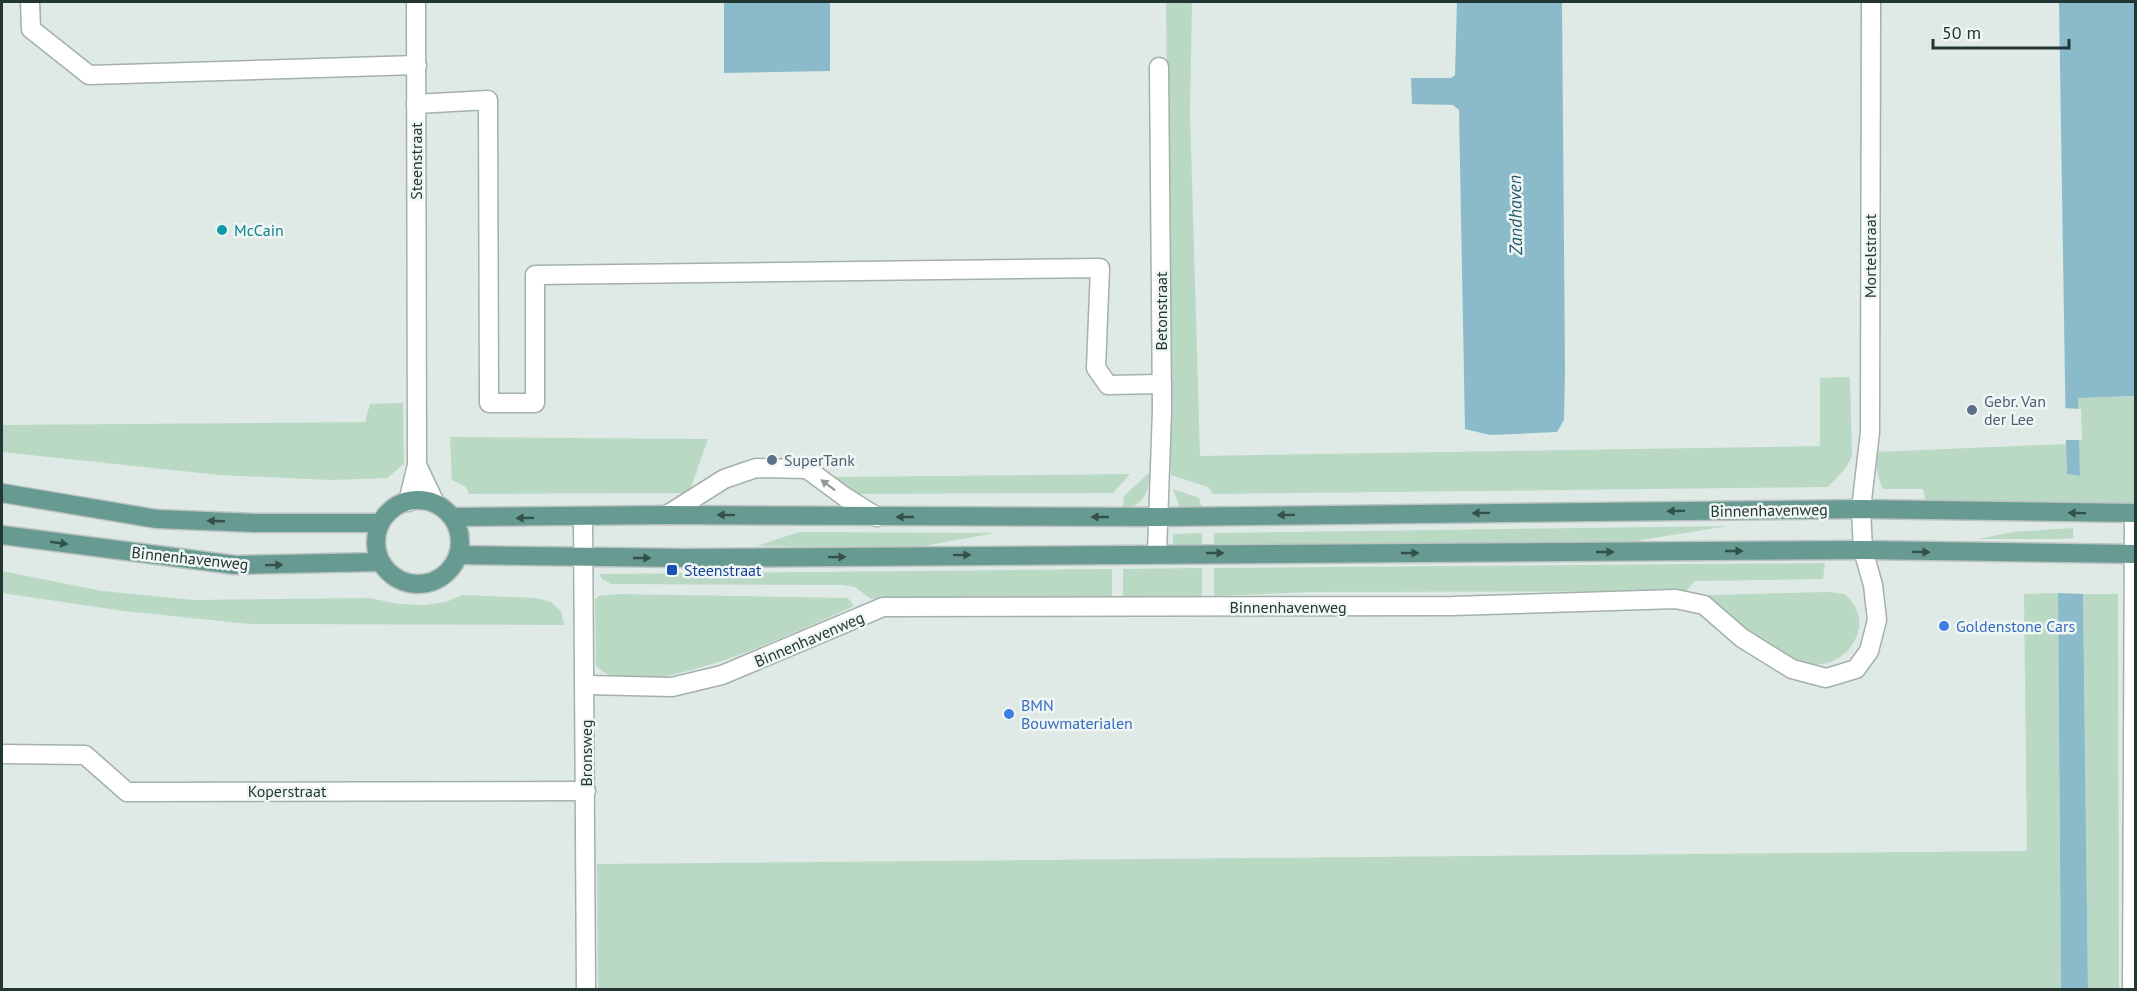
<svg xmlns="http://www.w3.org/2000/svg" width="2137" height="991" font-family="'PT Sans',sans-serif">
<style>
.green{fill:#bad9c4}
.water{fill:#8bbbca}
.pier{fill:#dfe9e5}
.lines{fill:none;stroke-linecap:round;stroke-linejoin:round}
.minor-casing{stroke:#a3b0ac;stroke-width:21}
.major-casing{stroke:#bdc3c2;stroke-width:21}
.minor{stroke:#fff;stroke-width:18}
.major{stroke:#679b92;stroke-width:18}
.oneway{fill:#909b99}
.oneway2{fill:#33504b}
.culture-dot{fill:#0f9aa8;stroke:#eff6f3;stroke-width:2}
.service-dot{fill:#5c6f8a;stroke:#eff6f3;stroke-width:2}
.transit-dot{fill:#1a4fb4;stroke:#eff6f3;stroke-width:2}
.shop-dot{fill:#3f7fe0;stroke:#eff6f3;stroke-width:2}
.labels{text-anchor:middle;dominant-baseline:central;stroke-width:5;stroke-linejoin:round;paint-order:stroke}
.street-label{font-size:16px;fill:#223733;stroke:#eff6f3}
.culture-label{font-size:16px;fill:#0d838f;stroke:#eff6f3;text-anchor:start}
.service-label{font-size:16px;fill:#4e5e75;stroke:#eff6f3;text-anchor:start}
.transit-label{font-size:16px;fill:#164399;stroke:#eff6f3;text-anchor:start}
.shop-label{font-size:16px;fill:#366cbe;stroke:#eff6f3;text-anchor:start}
.water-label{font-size:18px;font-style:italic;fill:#225b6e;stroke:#eff6f3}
</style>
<rect width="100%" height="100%" fill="#dfe9e5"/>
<g class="green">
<polygon points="1166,2 1192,2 1190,112 1200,456 1820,446 1820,378 1850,377 1852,456 1845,469 1828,487 1213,494 1208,487 1171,475"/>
<path d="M2135,396V503H1926L1923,489H1883C1877,476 1876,465 1876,452L2066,444L2067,474L2080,476L2077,398Z"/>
<polygon points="403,403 404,464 387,478 332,480 219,475 2,452 2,425 365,422 370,404"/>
<polygon points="450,437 708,439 689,493 469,494 466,487 452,480"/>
<path d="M1150,472C1150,489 1143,508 1123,508L1124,496Z"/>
<polygon points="1130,474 1113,493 854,494 832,477"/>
<polygon points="1173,489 1199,498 1202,508 1180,508"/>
<polygon points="1728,526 1617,544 1214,548 1214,533"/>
<polygon points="2073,528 2073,538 2061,539 1978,539 2013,532"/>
<polygon points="799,532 995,533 913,548 757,546"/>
<polygon points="1202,533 1202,548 1173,548 1173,534"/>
<polygon points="1825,563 1823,579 1695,581 1686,591 1312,592 1214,596 1214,568"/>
<polygon points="1202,568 1202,596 1123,596 1123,569"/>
<polygon points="1112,569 1112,596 871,599 855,587 843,585 611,584 602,579 600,574"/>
<polygon points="2,571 102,591 193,600 370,598 398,604 424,605 446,602 462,595 536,598 551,602 561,611 564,625 250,624 124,611 2,593"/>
<path d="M1828,592L1845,594C1857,605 1863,620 1857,635C1848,660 1821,671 1796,661C1787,658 1777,649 1769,644C1747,629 1724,615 1702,601L1709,595Z"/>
<polygon points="2058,593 2061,989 598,989 597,864 2027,851 2024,594"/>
<path d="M618,594L848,598L854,606C810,625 633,713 596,665L595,599L599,596Z"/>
<polygon points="2083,594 2118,594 2119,989 2088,989"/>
</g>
<g class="water">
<polygon points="724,2 830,2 830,71 724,73"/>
<polygon points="1457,2 1562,2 1565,370 1564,420 1557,432 1490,435 1465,429 1459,110 1453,105 1412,104 1411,78 1451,78 1455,75"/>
<polygon points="2059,2 2136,2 2135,396 2078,398 2080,476 2067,474 2066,444"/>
<polygon points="2058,593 2083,594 2088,989 2061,989"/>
</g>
<polygon class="pier" points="2062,408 2081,409 2082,440 2063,440"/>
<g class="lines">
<g class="minor-casing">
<g id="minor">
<polyline points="30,2 31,29 89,75 417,65"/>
<polyline points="416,104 488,100 489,403 535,403 535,275 1100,268 1096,368 1108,385 1162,384"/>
<polyline points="417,465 435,503"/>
<polyline points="408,502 417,465 416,2"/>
<polyline points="667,515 724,479 756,468 807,469 845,497 877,517"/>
<polyline points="583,517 586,990"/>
<polyline points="1157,553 1162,410 1159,67"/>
<polyline points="586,685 672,687 722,675 883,607 1453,606 1676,599 1704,605 1742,638 1792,669 1826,678 1856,669 1869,651 1877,620 1873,585 1863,550 1861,509 1870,432 1871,2"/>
<polyline points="2,754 85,755 127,792 586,791"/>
<polyline points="2132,990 2134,513"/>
</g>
</g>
<g class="major-casing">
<g id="major">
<polyline points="2,493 157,519 255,523 380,523"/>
<circle cx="418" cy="542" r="42"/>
<polyline points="454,517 667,515 1159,517 1861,509 2136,513"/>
<polyline points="2,535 235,565 380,562"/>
<polyline points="458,555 686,558 1863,550 2136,554"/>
</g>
</g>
<use href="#minor" class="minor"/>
<use href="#major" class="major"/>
</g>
<defs><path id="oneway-solid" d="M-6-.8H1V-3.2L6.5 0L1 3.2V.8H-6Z" transform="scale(1.5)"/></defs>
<use class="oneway" href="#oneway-solid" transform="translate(828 485) rotate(-143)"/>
<g class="oneway2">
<use href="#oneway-solid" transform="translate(1676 511) rotate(179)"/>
<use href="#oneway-solid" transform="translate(1481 513) rotate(179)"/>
<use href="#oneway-solid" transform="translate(2077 513) rotate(-179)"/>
<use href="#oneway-solid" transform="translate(726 515) rotate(-179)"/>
<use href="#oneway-solid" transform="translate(1286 515) rotate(179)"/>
<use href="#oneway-solid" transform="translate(905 517) rotate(180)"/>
<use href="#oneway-solid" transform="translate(1100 517) rotate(180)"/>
<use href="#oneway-solid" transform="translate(525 518) rotate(179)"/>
<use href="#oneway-solid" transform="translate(216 521) rotate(-178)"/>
<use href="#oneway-solid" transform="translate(59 543) rotate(8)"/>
<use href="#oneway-solid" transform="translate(1734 551)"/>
<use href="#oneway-solid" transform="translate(1605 552)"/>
<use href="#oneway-solid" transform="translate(1921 552) rotate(1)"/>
<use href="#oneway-solid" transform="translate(1215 553)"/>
<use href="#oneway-solid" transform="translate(1410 553)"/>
<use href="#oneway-solid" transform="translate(962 555) rotate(-1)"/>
<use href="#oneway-solid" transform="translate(837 557) rotate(-1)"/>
<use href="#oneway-solid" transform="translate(642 558)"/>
<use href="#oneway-solid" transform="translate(274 565) rotate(-1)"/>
</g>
<circle class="culture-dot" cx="222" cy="230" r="6"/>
<g class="service-dot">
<circle cx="1972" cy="410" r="6"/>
<circle cx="772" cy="460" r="6"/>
</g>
<rect class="transit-dot" x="666" y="564" width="12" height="12" rx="3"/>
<g class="shop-dot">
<circle cx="1944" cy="626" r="6"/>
<circle cx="1009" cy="714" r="6"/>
</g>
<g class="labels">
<g class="street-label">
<text transform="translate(416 161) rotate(-90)">Steenstraat</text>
<text transform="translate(1870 256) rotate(-90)">Mortelstraat</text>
<text transform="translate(1161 311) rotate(-90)">Betonstraat</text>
<text transform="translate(1769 510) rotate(-1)">Binnenhavenweg</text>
<text transform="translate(190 558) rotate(6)">Binnenhavenweg</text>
<text x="1288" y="607">Binnenhavenweg</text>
<text transform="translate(809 639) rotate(-23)">Binnenhavenweg</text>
<text transform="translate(586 753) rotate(-90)">Bronsweg</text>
<text x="287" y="791">Koperstraat</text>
</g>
<g class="culture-label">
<text x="234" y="230">McCain</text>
</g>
<g class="service-label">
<text x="1984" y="401">Gebr. Van<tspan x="1984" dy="18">der Lee</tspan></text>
<text x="784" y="460">SuperTank</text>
</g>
<g class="transit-label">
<text x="684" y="570">Steenstraat</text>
</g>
<g class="shop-label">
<text x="1956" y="626">Goldenstone Cars</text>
<text x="1021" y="705">BMN<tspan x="1021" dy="18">Bouwmaterialen</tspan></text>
</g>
<g class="water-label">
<text transform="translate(1515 215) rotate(-91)">Zandhaven</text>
</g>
</g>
<rect width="2137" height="991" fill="none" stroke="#223733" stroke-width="6"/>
<path d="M1933 39v9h136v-9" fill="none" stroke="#223733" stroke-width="3"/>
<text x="1942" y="39" font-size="18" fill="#223733" stroke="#eff6f3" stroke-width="4.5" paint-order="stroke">50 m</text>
</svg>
